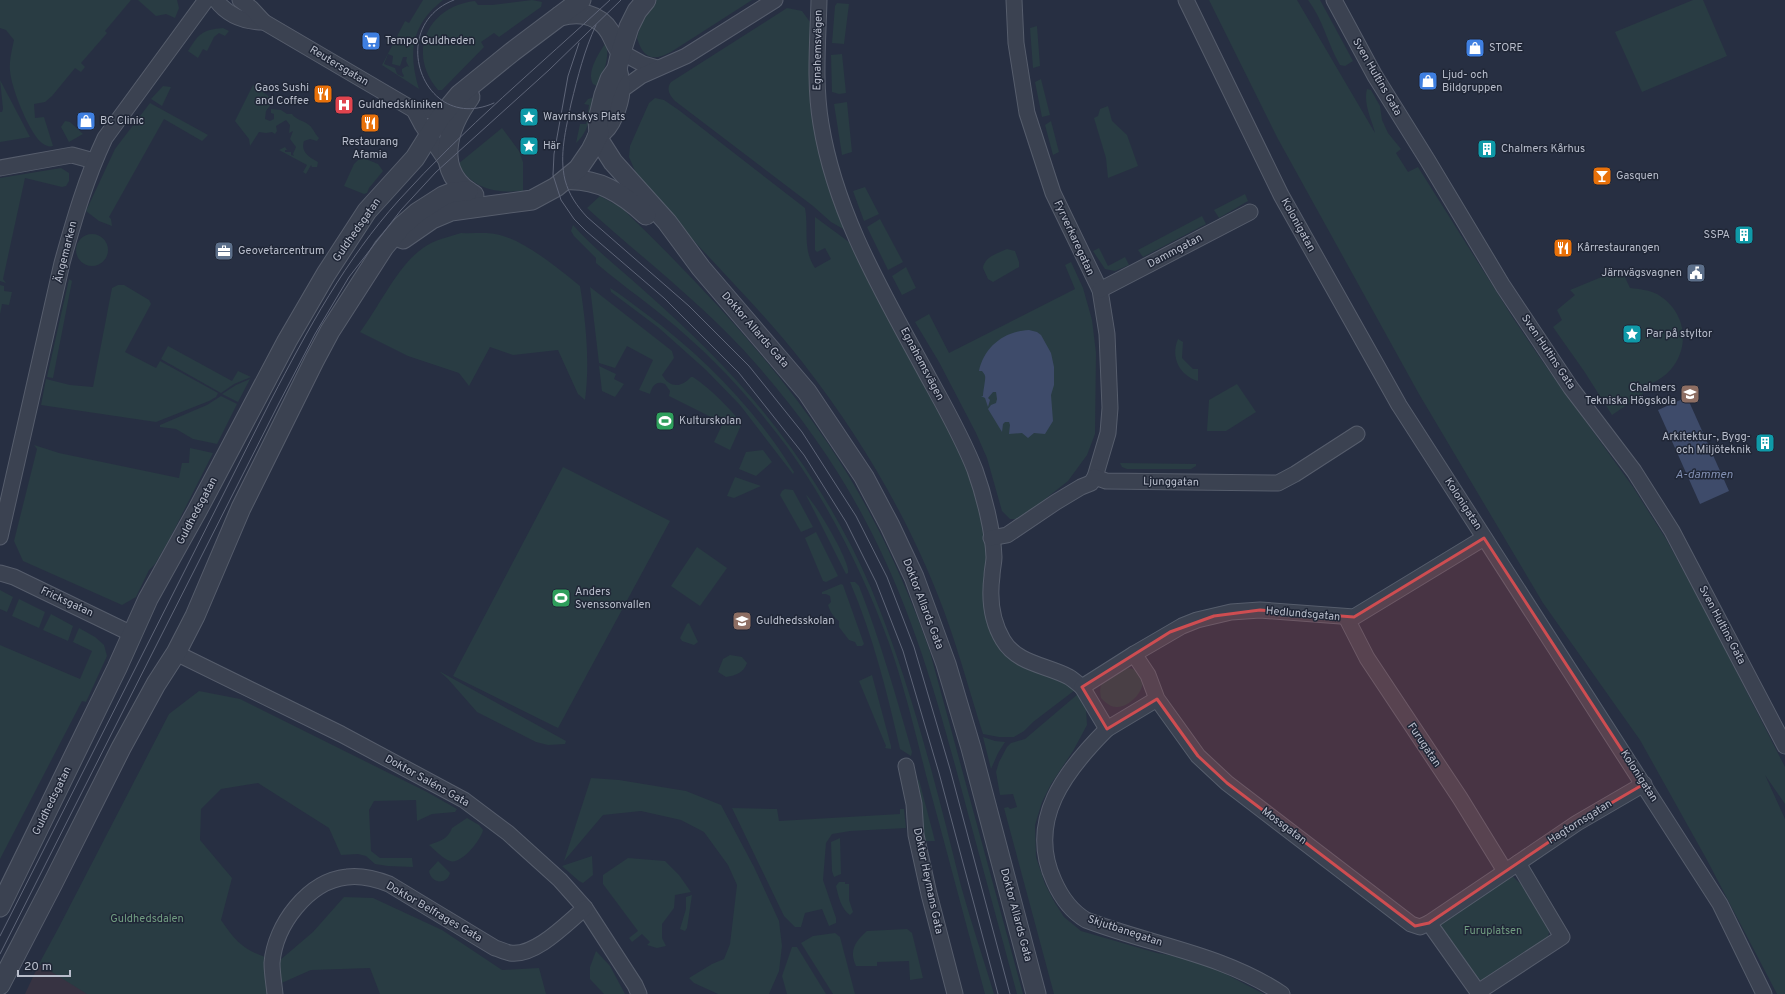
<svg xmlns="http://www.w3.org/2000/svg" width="1785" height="994" font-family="Overpass,sans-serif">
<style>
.medical{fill:#373342}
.green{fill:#293c43;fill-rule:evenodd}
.water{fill:#3e4b6a}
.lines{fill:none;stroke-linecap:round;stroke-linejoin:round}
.minor-casing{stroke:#565d6c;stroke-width:17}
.tertiary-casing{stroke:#565d6c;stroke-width:21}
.minor{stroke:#3b4251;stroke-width:15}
.tertiary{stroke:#3b4251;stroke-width:19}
.tram{stroke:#5e6578;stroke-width:1}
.marked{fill:#ce4d51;fill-opacity:0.2;stroke:#ce4d51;stroke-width:3;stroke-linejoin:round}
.labels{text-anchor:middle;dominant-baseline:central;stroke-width:3;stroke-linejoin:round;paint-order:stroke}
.poi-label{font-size:11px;fill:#b8bdcb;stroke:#202737;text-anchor:start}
.street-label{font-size:11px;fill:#b8bdcb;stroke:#202737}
.park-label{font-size:11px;fill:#709c80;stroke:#202737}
.water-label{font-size:12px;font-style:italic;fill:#818fb2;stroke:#202737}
</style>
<rect width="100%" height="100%" fill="#272f42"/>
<polygon class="medical" points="39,964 88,993 87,994 25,994"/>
<g class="green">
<path d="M0,0H131L105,31L107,33L81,63L85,67L81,72L75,68L52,96L45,102L34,104L35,118L44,117L53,146C49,147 46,146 42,143C29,133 11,87 10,71C9,61 12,49 14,40L6,30L0,28Z"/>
<polygon points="138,0 177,0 179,8 175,18 166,14 156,16"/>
<path d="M423,0H443C411,25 408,52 419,89L382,65L405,21L409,23ZM388,54L393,56L392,64L400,66L403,57H407L406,61L409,67L407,66L402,69V72L404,76L403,77L397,74L395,68L384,64Z"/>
<path d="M532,0L542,2L541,7L499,37L494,33L481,42L484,47L442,90H438C406,53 428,6 475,1L478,5H492Z"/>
<path d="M656,0H752L671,52C652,62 643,58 637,38L641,24Z"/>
<path d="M1209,0H1297L1375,133C1372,120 1363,104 1367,89L1371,90L1380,106L1382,120L1388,133L1401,149L1396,153L1408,172L1418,167L1513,318L1540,358L1633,487L1666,539L1708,616L1785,767V804L1765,775L1785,819V994H1777L1707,860L1640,740L1543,603L1419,394L1278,139Z"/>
<path d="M1308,0H1320L1353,61L1345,66L1340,65C1327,43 1324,21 1308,0Z"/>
<polygon points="1693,0 1703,0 1727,56 1642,92 1615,32"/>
<polygon points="837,3 849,4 844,44 832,43 835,6"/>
<path d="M787,8L802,11L810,22V78L845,230L831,222L813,206L675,101C669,95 666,89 671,82Z"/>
<polygon points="1037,26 1040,66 1033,68 1030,28"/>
<path d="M223,28L229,31L225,36L219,33L214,37L207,51L203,49L198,58L188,51C199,34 201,30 223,28Z"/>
<path d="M606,42C610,58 604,72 597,86L593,84C586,71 600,52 606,42Z"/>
<polygon points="842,54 846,93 839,94 832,92 831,55"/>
<polygon points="1041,79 1050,115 1042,117 1035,82"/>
<polygon points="0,80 30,137 0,142 0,112 2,112 3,109"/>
<path d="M253,85L274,100L266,111L265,119L270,121L274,119V114L271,113V109L281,110L287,114H292C296,120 303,120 309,125C313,128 315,134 319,138L317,141L310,139L304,141C300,152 310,158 318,162L317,167H312L311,165L306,174L303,172L307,165L279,150L285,147L287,150H285V152H291V155L294,156L293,154L296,147L290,139L293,131L289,133L290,125L286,120L276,126L277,131L275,134L272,132L266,133L259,132L250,146L249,139L235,121Z"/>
<polygon points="163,86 171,87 162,106 151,99"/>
<path d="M595,97C592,113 588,133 576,143L580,124H586L589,105L584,104L588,99Z"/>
<path d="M655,98L664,100L680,111L805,208C809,229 802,249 815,268L831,259L825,248L817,252L815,250V217L853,245L928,382L982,499L994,635L1075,690L1033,722L1024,731L1014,737H999L983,734C970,693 959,652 944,611C911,522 862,439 803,363C751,296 686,239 635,171L629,157L630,146L649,103Z"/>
<polygon points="847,102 852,152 842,155 834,104"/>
<polygon points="150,103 208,135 202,141 164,119 109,217 111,219 112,226 99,221 86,211 115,149"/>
<polygon points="1108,106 1112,121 1127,135 1138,166 1108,178 1106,158 1094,118 1098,116 1100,109"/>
<polygon points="65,121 70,122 83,134 69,142 61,127"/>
<polygon points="1051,121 1059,152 1053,155 1045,125"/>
<path d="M502,128L519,151L523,162V191C496,193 473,190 458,164Z"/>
<polygon points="361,157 378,164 383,171 369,188 367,193 364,194 344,186 354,164"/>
<polygon points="61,168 69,173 69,181 66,186 62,187 25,178 3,279 6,283 0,281 0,178"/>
<polygon points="865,187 879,214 864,221 853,191"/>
<polygon points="1245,194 1248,201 1219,218 1214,210"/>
<path d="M600,196L622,208L631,217C703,287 773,362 829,445C872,509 905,580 930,652L1023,994H1017C998,923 978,851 959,780C935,690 909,602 865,520C836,464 798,412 757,365C706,306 644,260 587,208Z"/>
<polygon points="1202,216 1206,224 1143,257 1138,250"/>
<polygon points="880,219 903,262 888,270 867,227"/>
<path d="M573,225C596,251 624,272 649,295C695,336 740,380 777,429C814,477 847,532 871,588C911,684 936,785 961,886C971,922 983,958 994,994H985C965,921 946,848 926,775C915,731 904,686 889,643C862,569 821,488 771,426C740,386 703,348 663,316C641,298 618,282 596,263V258L574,236L571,231Z"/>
<path d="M461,233C472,234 485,232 495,234C522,238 559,269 580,286C586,322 590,364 585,400L578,394L558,350L513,355L490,347L469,386L459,373L408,356L360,332C379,307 398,265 423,248C434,240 448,237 461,233Z"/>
<circle cx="92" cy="250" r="16"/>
<polygon points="1099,248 1108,266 1125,257 1129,265 1115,271 1105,269 1093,251"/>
<path d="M1007,249L1015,251L1019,262V267L993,282L988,279L983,268C984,257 998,253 1007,249Z"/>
<polygon points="1071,262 1083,288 1092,320 1096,353 1095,434 1087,455 1068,481 1020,519 1010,519 1002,511 987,458 976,433 939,362 915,322 929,314 949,353 1075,289 1065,265"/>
<polygon points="906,267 916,288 902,295 892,276"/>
<path d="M1621,269L1630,288C1639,289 1649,290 1657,294C1699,319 1688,377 1640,387L1643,394L1612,415L1584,371L1553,327L1562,320L1557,310L1575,295L1570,290Z"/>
<polygon points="69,279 72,281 53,378 47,377"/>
<polygon points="0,285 4,286 4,291 12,292 9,305 2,304 0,314"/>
<polygon points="118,285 124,285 149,300 151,304 125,352 156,368 160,361 218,393 216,397 209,401 156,422 41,405 46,379 70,385 93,387 112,288"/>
<path d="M590,287L672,351L674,358L662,375C670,388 681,388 691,377H693C712,390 727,406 742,423L730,450L714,442L723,423L669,396L670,391L665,384C656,380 652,386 650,394L639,390L653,360L627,346L615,368L599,363Z"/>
<path d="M610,288C622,295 634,305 645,313C703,356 756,410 794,472L793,474L740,405L706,370L659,328L611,292Z"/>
<path d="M1178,339L1183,342L1182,358L1193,369H1198V381C1180,376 1170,357 1178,339Z"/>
<polygon points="168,346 232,381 238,371 251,377 234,384 221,393 161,359"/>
<polygon points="599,366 616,374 614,379 624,384 615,397 602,391"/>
<polygon points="250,379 238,402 222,394 236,385"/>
<polygon points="1237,384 1256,412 1226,431 1207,431 1209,400"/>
<polygon points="221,396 237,404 217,444 193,439 176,429 160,427 160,425 207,405"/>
<polygon points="34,445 59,453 179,478 182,463 189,463 190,448 213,453 170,538 155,564 149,570 136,597 122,605 23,561 14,541 37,449"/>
<polygon points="763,450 772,462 756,476 739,469 746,452"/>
<polygon points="1120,463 1196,464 1196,466 1191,469 1127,469 1122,467"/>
<polygon points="563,467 670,521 558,728 453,676"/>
<polygon points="735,477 761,486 734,498 727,496"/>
<polygon points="785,489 793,490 813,527 801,532 780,495 782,491"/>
<path d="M806,495C815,502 851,563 848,573L846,574Z"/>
<polygon points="816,532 838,576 826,582 823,581 805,538"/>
<polygon points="697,547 727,568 700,606 671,586"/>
<path d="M850,582H855L859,586C880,640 896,696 912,752L911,756L900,749C887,692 873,636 850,582Z"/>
<path d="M841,584L843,585L864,644L862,646H857L855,642L849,640L839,627V621C833,617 830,611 828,605L831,602L830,596L826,594H822V592Z"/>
<polygon points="0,590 13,597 7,612 0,609"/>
<polygon points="19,599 45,612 39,628 12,616"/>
<polygon points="51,614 73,626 68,641 43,630"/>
<polygon points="689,623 698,642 694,645 682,641 680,638 687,624"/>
<polygon points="79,628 95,637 104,645 107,656 86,702 82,701 0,859 0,645 80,679 92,651 73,642"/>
<path d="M730,655L742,657L747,663C743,673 737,675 726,677L718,672L723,659Z"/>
<path d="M1129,668C1161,675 1130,714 1111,706C1107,704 1104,701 1101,698C1100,693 1099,686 1103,682C1109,676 1121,669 1129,668Z"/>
<polygon points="439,671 566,741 565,744 548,745 536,742 477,712 448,679"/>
<polygon points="872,675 891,746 891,749 885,748 886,746 859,681"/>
<path d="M199,691L240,699L427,792L457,809L455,812L432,814L417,821L416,800L374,801L369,810L371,851L380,858H412L413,867L388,866L375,864L366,856L358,854L341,855L329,828L258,783L221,789L201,809L200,840L232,878L221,920C239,947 249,953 279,961L313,932L344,897L373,898L442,930L502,970L539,968L546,994H380L370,968L311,970L277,985V994H87L39,964L59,927L169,714Z"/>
<polygon points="1078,694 1086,708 1087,725 1073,751 1051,784 1042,802 1035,825 1036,857 1045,884 1055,903 1064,917 1081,931 1157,953 1190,959 1218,970 1264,994 1054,994 1004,808 1008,807 1010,809 1017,807 1013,794 1000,795 996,772 999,762 1007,747 1011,743 1025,739"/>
<polygon points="983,737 995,741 1005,742 998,753 991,769"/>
<polygon points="591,778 619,780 686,791 721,805 754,867 779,921 782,946 779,971 769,994 718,994 694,983 689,978 712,964 724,959 730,944 737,885 728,865 704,832 681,820 641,811 603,815 564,861"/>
<polygon points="918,780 919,780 935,841 925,841"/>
<polygon points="732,808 777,809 779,821 900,814 900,809 904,809 906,828 850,831 832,834 826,843 823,880 836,918 836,923 829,926 822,909 805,913 801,927 795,927 784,916"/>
<path d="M467,818L479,825L483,830C481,840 461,865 450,861C442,858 435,850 429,845C440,841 448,839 452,828Z"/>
<polygon points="840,838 841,874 834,877 832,871 831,842"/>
<polygon points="592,856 593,875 583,883 579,881 562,866"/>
<polygon points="628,858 665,861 679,875 691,892 675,895 674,908 662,924 662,938 666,946 657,948 647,945 650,942 642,934 632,942 629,938 638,931 603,884 603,875"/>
<path d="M438,861L450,873C447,885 431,884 429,871Z"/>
<path d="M1510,874L1522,885L1548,924L1549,933L1547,939L1483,983C1471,969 1444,941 1441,924Z"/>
<path d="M839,882H845V884H849V900L853,912L850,915C841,909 838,895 836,886Z"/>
<polygon points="692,895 687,928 685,931 680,929 686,909 686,897"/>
<path d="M907,929L912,933L923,978L910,980L909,961L877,962V966H856C849,950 855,942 867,931Z"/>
<polygon points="835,933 840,937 855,994 833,994 801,943 813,936"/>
<polygon points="792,947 797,947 826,994 787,994 782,976"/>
<polygon points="596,951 610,966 625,994 604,994 590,979 590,967"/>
</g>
<g class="water">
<path d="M1029,330L1037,332L1041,335L1051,353L1054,367V385L1051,395L1053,421L1045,434L1034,433L1028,438L1022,433L1009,434L1010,425L1009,422H1005L1003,424L1002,432L988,409L991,405L996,403L997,399L996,392H993L988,398L990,400L988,407L985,398L981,396H983C983,391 986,378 985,376C985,374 983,373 982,371H979C984,347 1004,331 1029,330Z"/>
<polygon points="1687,397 1729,491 1700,504 1658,410"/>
</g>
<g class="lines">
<g class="minor-casing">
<g id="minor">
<path d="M216,0C228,16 244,22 264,22"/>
<polyline points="240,0 251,8 264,22 414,110 441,111 450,105"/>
<path d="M819,0C818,41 814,83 821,124C836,217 886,298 930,380C946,409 963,439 975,470C984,495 993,531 994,557C994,563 992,570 992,576C989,599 991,620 1003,640C1017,664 1047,665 1069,677C1074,680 1078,684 1082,687"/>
<polyline points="1014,0 1016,43 1027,113 1053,193 1100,290 1107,334 1110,408 1108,433 1095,477"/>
<polyline points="1186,0 1281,195 1399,405 1720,904 1764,994"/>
<polyline points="1334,0 1375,76 1428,161 1503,286 1571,388 1634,471 1672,531 1785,746"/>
<polyline points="621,52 643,64 657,68"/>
<polyline points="620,91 641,76 686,56 775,0"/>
<polyline points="414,110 422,125 447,162"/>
<polyline points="0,168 72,155 94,161"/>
<polyline points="1100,290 1250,212"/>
<path d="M0,537L62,263C74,220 86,178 105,138L206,0"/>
<polyline points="991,538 1007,535 1056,502 1081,487 1091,483 1095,477 1106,481 1278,483 1295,474 1357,434"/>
<polyline points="0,573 14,577 132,634"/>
<polyline points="1346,617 1367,658 1460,798 1505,871"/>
<polyline points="176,653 341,734 464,800 508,833 560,880 585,908 635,985 639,994"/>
<polyline points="1134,654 1182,626 1197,620 1231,612 1260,610 1354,617 1484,538"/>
<polyline points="1157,699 1107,729 1082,687 1134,654 1148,675 1157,699 1198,756 1227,783 1411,924 1420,927 1429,923"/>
<path d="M1107,729C1066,770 1026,820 1054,881C1061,897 1071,911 1086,920C1151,945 1223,954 1282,994"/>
<polyline points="906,766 914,804 916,835 929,894 955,994"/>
<polygon points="1518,863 1562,937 1478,992 1429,923"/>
<polyline points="1518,863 1577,823 1644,784"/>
<path d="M275,994C274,984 272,973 272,963C275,925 308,881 347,877C362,875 376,879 389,884L495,948C499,949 505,952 510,953C535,957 567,923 585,908"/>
</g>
</g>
<g class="tertiary-casing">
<g id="tertiary">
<path d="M560,16C580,11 599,14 610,32C614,39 616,46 621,52"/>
<path d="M470,97C447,128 433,172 474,195"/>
<path d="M600,133C611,128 619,103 620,91C621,83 619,76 617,69"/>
<polyline points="597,137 613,162 667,222 701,268 807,392 864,477 890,526 914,577 946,664 971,748 1036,994"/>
<path d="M565,180C598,178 622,193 646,215"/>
<polyline points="403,239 432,219 451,211 532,200 556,187 578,169 591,150 599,134 598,120 604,95 610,79 617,69 621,52 629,27 637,11 646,0"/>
<polyline points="0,907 117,668 148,599 197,511 287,341 326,274 367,211 415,158 440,118 459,95 512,52 581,0"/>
<polyline points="0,985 53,883 121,748 156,684 176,653 195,616 241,508 314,361 330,331 384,247 402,226 418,212 443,196 453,192 468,191"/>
</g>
</g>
<use href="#minor" class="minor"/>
<use href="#tertiary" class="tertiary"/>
<g class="tram">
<path d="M454,0C385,26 423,135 494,103"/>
<path d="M596,25C584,51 578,76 571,104C566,129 559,155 565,180C569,195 577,206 587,217L689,306L749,366L802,432L856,516L887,577L914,647L950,769L1010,994"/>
<polyline points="579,43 568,76 554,154 553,175 561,200 574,219 586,231 664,298 739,373 804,455 846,522 876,582 903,651 939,773 998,994"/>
<path d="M0,936L271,400C308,329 346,259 399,200C464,128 539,66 610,0"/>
<polyline points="0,954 278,405 315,334 349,277 401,210 436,172 549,70 621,0"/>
</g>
</g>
<path class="marked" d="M1484,538L1644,784L1577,823L1429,923L1415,926L1227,783L1198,756L1157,699L1107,729L1082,687L1170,632L1214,616L1260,610L1354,617Z"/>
<defs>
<g id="supermarket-square" transform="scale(1)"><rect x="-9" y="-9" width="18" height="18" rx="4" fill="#3f7fe0" stroke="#202737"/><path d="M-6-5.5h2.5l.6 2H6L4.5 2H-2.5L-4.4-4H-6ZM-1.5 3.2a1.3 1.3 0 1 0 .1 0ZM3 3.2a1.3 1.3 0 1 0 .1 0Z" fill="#fff"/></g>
<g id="shop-square" transform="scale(1)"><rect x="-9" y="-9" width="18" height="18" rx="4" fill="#3f7fe0" stroke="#202737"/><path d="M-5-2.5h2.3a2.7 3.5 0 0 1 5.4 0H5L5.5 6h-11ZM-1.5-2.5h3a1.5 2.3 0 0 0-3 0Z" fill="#fff"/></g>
<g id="restaurant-square" transform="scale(1)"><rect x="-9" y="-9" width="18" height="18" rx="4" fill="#e8710a" stroke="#202737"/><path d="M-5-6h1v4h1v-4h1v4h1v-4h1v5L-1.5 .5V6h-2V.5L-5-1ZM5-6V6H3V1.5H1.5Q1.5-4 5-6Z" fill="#fff"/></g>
<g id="hospital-square" transform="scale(1)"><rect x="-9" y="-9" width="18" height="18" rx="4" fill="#e0444e" stroke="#202737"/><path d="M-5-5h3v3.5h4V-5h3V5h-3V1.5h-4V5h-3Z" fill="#fff"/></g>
<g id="sight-square" transform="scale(1)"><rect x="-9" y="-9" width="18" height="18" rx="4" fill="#0f9aa8" stroke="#202737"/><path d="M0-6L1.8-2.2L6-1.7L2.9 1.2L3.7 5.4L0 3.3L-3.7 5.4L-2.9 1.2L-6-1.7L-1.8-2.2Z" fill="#fff"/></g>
<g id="building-square" transform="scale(1)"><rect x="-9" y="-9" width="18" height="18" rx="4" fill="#0f9aa8" stroke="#202737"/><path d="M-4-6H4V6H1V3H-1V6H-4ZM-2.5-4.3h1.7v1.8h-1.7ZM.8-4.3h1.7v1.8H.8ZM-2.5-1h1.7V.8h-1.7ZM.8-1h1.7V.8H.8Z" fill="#fff"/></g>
<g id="bar-square" transform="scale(1)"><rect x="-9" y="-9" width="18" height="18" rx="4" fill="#e8710a" stroke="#202737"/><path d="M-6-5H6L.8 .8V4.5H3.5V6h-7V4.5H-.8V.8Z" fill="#fff"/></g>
<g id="office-square" transform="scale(1)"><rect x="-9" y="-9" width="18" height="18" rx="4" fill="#5c6f8a" stroke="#202737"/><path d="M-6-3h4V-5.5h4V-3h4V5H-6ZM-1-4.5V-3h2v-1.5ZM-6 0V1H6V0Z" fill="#fff"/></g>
<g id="civic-square" transform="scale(1)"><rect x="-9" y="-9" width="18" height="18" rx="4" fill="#5c6f8a" stroke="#202737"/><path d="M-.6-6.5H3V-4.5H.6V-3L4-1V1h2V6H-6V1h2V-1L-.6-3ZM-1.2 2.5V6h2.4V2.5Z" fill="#fff"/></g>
<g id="university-square" transform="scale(1)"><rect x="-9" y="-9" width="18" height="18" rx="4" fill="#8d6e63" stroke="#202737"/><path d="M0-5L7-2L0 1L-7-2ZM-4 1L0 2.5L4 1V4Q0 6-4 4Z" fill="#fff"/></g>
<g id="stadium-square" transform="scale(1)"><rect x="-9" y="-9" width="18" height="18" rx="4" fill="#2e9e5b" stroke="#202737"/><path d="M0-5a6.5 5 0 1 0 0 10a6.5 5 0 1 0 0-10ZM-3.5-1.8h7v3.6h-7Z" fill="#fff"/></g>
<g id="school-square" transform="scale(1)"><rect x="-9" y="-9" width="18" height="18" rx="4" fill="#8d6e63" stroke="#202737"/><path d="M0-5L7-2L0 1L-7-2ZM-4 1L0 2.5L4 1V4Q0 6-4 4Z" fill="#fff"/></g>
</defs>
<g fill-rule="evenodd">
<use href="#supermarket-square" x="371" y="41"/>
<use href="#shop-square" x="1475" y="48"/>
<use href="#shop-square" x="1428" y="81"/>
<use href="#restaurant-square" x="323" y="94"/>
<use href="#hospital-square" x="344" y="105"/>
<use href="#sight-square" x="529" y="117"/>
<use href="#shop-square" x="86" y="121"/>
<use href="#restaurant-square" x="370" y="123"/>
<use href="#sight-square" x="529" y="146"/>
<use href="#building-square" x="1487" y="149"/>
<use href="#bar-square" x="1602" y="176"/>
<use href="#building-square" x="1744" y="235"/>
<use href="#restaurant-square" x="1563" y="248"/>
<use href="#office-square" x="224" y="251"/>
<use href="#civic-square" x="1696" y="273"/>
<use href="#sight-square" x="1632" y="334"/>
<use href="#university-square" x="1690" y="394"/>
<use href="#stadium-square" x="665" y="421"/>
<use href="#building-square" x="1765" y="443"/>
<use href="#stadium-square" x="561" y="598"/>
<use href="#school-square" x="742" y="621"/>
</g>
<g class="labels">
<g class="poi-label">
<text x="385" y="41">Tempo Guldheden</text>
<text x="1489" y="48">STORE</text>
<text x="1442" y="75">Ljud- och<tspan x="1442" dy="13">Bildgruppen</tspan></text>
<text x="309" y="88" text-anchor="end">Gaos Sushi<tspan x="309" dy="13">and Coffee</tspan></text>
<text x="358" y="105">Guldhedskliniken</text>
<text x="543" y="117">Wavrinskys Plats</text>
<text x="100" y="121">BC Clinic</text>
<text x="370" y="142" text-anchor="middle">Restaurang<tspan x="370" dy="13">Afamia</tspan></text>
<text x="543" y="146">Här</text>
<text x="1501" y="149">Chalmers Kårhus</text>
<text x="1616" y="176">Gasquen</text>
<text x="1730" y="235" text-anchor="end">SSPA</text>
<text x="1577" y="248">Kårrestaurangen</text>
<text x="238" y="251">Geovetarcentrum</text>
<text x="1682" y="273" text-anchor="end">Järnvägsvagnen</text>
<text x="1646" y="334">Par på styltor</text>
<text x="1676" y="388" text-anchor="end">Chalmers<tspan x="1676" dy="13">Tekniska Högskola</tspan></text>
<text x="679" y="421">Kulturskolan</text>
<text x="1751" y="437" text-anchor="end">Arkitektur-, Bygg-<tspan x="1751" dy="13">och Miljöteknik</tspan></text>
<text x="575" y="592">Anders<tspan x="575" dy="13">Svenssonvallen</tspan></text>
<text x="756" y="621">Guldhedsskolan</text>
</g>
<g class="street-label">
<text transform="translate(818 50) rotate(-89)">Egnahemsvägen</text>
<text transform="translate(339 66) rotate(31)">Reutersgatan</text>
<text transform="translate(1377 77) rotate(60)">Sven Hultins Gata</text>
<text transform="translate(1298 225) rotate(61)">Kolonigatan</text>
<text transform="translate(357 230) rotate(-55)">Guldhedsgatan</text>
<text transform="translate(1074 238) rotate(65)">Fyrverkaregatan</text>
<text transform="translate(1175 251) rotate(-28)">Dammgatan</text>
<text transform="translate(66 252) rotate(-76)">Ängemarken</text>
<text transform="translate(755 330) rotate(49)">Doktor Allards Gata</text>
<text transform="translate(1548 352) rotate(56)">Sven Hultins Gata</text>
<text transform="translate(922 364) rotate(62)">Egnahemsvägen</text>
<text transform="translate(1171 482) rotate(1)">Ljunggatan</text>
<text transform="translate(1463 504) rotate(57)">Kolonigatan</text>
<text transform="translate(197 511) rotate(-62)">Guldhedsgatan</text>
<text transform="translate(67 602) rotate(25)">Fricksgatan</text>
<text transform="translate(923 604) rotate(69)">Doktor Allards Gata</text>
<text transform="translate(1303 614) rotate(5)">Hedlundsgatan</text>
<text transform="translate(1722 625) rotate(62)">Sven Hultins Gata</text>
<text transform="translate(1424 745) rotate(56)">Furugatan</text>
<text transform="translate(1639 776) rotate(57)">Kolonigatan</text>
<text transform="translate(427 781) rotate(29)">Doktor Saléns Gata</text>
<text transform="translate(52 801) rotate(-64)">Guldhedsgatan</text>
<text transform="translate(1580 822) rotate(-32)">Hagtornsgatan</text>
<text transform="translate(1284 826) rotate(37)">Mossgatan</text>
<text transform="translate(928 881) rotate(78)">Doktor Heymans Gata</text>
<text transform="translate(434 912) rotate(30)">Doktor Belfrages Gata</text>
<text transform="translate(1016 915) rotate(75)">Doktor Allards Gata</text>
<text transform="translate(1125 931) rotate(18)">Skjutbanegatan</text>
</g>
<g class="park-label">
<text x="147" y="919">Guldhedsdalen</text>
<text x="1493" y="931">Furuplatsen</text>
</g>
<g class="water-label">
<text x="1704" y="475">A-dammen</text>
</g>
</g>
<path d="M18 970v6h52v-6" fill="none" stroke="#b8bdcb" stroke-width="2"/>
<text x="24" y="970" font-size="12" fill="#b8bdcb" stroke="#202737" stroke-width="3" paint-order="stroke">20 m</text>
</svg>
